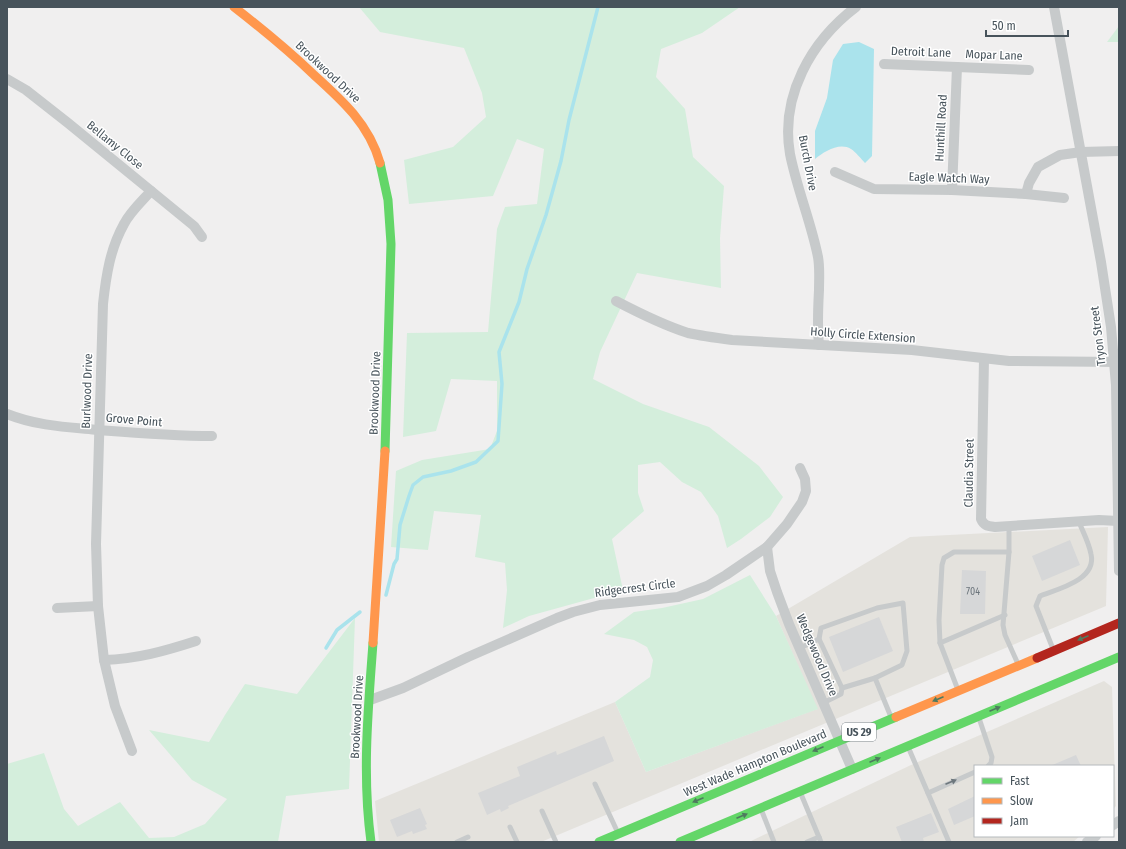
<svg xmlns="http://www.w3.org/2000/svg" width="1126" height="849" font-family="'Fira Sans Condensed',sans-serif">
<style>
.commercial{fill:#e4e2dd}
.green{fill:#d4eedc}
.water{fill:#aae3ec}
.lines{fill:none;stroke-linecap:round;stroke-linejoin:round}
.stream{stroke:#aae3ec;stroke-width:3.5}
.building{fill:#d6d7d8}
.lane{stroke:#c7cacb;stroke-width:5}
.street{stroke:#c7cacb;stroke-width:10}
.fast{stroke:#63d668;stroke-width:9}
.slow{stroke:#ff974d;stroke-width:9}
.jam{stroke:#b3261e;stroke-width:9}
.oneway{fill:#4f7a5f}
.oneway2{fill:#6d777d}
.labels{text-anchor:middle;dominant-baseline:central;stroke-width:3;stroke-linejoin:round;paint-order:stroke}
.number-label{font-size:10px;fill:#6c757c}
.shield{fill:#fff;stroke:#7e878c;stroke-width:1}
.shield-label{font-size:11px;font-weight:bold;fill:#47535b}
.street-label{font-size:12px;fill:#47535b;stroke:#fff}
</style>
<rect width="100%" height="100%" fill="#f0efef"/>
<g class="commercial">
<polygon points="1108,527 1106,606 541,842 379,842 375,801 615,702 646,772 817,709 776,616 910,537"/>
<polygon points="1104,681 1112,687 1116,806 1113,809 1113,766 975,766 975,836 1080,836 1073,842 749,842 911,765"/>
</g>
<g class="green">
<polygon points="359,7 740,7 702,33 661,49 656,77 685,109 693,157 724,186 720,238 721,288 637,273 600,352 593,379 643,404 709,427 759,466 783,497 770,517 741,539 727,548 718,516 701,492 682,482 660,462 638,465 638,493 644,511 612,539 623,590 529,616 503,628 507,590 505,563 475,557 481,515 434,511 428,550 391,547 396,471 422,460 490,449 497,431 497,381 451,379 436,431 403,437 407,333 488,332 497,229 505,207 537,204 544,149 517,139 493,196 409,204 404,160 453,147 486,117 482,93 464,48 380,32"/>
<polygon points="1119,26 1119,42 1107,42"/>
<polygon points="750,575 776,616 818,709 646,772 615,702 650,677 653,660 647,647 634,640 604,634 634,612 662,608 703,599"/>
<polygon points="355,618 349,789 286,796 278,842 7,842 7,764 44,753 64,809 78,826 120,802 149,838 174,837 205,824 227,799 192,780 149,730 209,742 225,715 245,684 297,694"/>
</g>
<path class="water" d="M859,42L874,49L872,156L865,163C861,159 856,152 851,149C839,142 824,152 815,159V131L827,98L833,60L843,44Z"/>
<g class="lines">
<g class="stream">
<polyline points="386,595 394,564 397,559 400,525 409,496 413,485 423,477 451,471 476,462 498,441 502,384 499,352 519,302 527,269 546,215 561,161 569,120 598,7"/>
<polyline points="326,648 337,630 360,612"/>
</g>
</g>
<g class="building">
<polygon points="1070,540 1080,565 1042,581 1032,556"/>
<polygon points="962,570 986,571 985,614 960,614"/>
<polygon points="879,617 893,651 843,672 829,637"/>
<polygon points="604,736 614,761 508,806 509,808 501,812 500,809 487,815 478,793 520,776 517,767 556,751 557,755"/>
<polygon points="1076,755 1081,766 1050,766"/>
<polygon points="975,796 975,816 954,825 948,809"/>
<polygon points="420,808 427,824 425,825 427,829 413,834 412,831 397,837 390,820"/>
<polygon points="931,813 939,832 923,838 924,842 902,842 896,827"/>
</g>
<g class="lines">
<g class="lane">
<polyline points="1009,552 1009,526"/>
<polyline points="819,639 821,628 877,608 903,603 907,651 902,665 875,678"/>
<polyline points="940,643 1005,615"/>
<polyline points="800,648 819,639 842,688 841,694 823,703"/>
<path d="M1053,649L1036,606L1040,596C1058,589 1097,580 1091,554C1089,543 1083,532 1079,522"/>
<polyline points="842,688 875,678 891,717"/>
<polyline points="958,690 940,643 939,620 942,565 944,558 954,552 1009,552 1003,625 1005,635 1018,664"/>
<polyline points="979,718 992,757 991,763 988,766"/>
<polyline points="909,749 949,842"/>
<polyline points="595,784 618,833"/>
<polyline points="928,793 975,772"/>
<polyline points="801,794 821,842"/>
<polyline points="761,809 774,842"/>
<polyline points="542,811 556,842"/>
<polyline points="510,827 517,842"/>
<polyline points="457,842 468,837"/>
<polyline points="807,842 819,837"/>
</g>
<g class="street">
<polyline points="1054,7 1101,262 1111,327 1116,385 1119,571"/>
<polyline points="884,64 1029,70"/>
<polyline points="7,79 26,90 68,123 172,208 194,226 202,237"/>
<polyline points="835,172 874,189 952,190 1026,194 1064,198"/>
<polyline points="952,190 957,67"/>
<polyline points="1026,194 1029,183 1038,167 1060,155 1081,152 1119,151"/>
<path d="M616,301C639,313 663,325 688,333C702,336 717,338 732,340L912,350L1009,361L1119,362"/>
<path d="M819,345C817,327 818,309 819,290C819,279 820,268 818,257C811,222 797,189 790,154C780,96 811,41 856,7"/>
<path d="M984,359L981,519C984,526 988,526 995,527L1099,520L1118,521"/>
<path d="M7,414C37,426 66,427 98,430C136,433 173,436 212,436"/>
<polyline points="767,547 770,571 777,592 789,624 852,769"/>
<polyline points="57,608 98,606"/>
<path d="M104,660C137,659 165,651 196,641"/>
<polyline points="370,700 403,688 468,657 557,618 573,612 600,605 678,597 707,586 726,575 767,547 787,524 802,502 806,491 805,479 800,468"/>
<path d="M132,751L115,706L104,660L98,606L96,544L103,304C106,276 110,249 124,224C130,212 142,201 151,191"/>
<polyline points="1113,825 1119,821"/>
<polyline points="1087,842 1096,836"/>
</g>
<g class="fast">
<polyline points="380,163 388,200 391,244 385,451"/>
<path d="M371,842C362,776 368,710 373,643"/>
<polyline points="599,842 896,717"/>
<polyline points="680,842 1119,657"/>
</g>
<g class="slow">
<path d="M234,7C261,28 288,50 313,74C342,100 369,124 380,163"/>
<polyline points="373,643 385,451"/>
<polyline points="896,717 1037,658"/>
</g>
<polyline class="jam" points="1037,658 1119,623"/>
</g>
<defs><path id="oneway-solid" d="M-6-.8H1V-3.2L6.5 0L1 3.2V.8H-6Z"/></defs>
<g class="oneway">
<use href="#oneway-solid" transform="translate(1083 638) rotate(157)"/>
<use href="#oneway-solid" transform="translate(938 699) rotate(157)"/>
<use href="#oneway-solid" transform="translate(995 709) rotate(-23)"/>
<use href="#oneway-solid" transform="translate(818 749) rotate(157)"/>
<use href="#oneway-solid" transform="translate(875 760) rotate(-23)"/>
<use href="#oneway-solid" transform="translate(698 800) rotate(157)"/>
<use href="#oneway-solid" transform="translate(742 816) rotate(-23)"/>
</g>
<use class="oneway2" href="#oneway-solid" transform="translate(951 782) rotate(-23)"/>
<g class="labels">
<g class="number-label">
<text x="973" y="592">704</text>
</g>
<rect class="shield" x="842" y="723" width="34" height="18" rx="3"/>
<g class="shield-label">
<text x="859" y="732">US 29</text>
</g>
<g class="street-label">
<text transform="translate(921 52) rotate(2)">Detroit Lane</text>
<text transform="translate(994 55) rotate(2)">Mopar Lane</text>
<text transform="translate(328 72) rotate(43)">Brookwood Drive</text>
<text transform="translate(941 128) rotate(-87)">Hunthill Road</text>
<text transform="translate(115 145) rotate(39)">Bellamy Close</text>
<text transform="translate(808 163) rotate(79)">Burch Drive</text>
<text transform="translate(949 178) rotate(2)">Eagle Watch Way</text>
<text transform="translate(863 335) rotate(4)">Holly Circle Extension</text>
<text transform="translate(1098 336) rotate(-97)">Tryon Street</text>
<text transform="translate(87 391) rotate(-88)">Burlwood Drive</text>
<text transform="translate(375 393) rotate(-88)">Brookwood Drive</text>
<text transform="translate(134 420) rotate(5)">Grove Point</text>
<text transform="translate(969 473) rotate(-89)">Claudia Street</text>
<text transform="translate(635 588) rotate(-7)">Ridgecrest Circle</text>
<text transform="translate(817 655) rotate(67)">Wedgewood Drive</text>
<text transform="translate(357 717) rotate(-87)">Brookwood Drive</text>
<text transform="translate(755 763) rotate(-23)">West Wade Hampton Boulevard</text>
</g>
</g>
<rect width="1126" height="849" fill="none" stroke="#47535b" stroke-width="16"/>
<rect x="974" y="765" width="140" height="72" fill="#ffffff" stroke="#b5babd"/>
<rect x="982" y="778" width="20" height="6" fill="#63d668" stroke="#b5babd"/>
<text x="1010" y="785" font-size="12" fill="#47535b">Fast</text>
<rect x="982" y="798" width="20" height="6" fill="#ff974d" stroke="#b5babd"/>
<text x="1010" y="805" font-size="12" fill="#47535b">Slow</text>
<rect x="982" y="818" width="20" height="6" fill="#b3261e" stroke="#b5babd"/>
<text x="1010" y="825" font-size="12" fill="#47535b">Jam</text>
<path d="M986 30v6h82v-6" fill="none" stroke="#47535b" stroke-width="2"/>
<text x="992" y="30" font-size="12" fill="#47535b" stroke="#ffffff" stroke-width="3" paint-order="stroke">50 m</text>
</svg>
